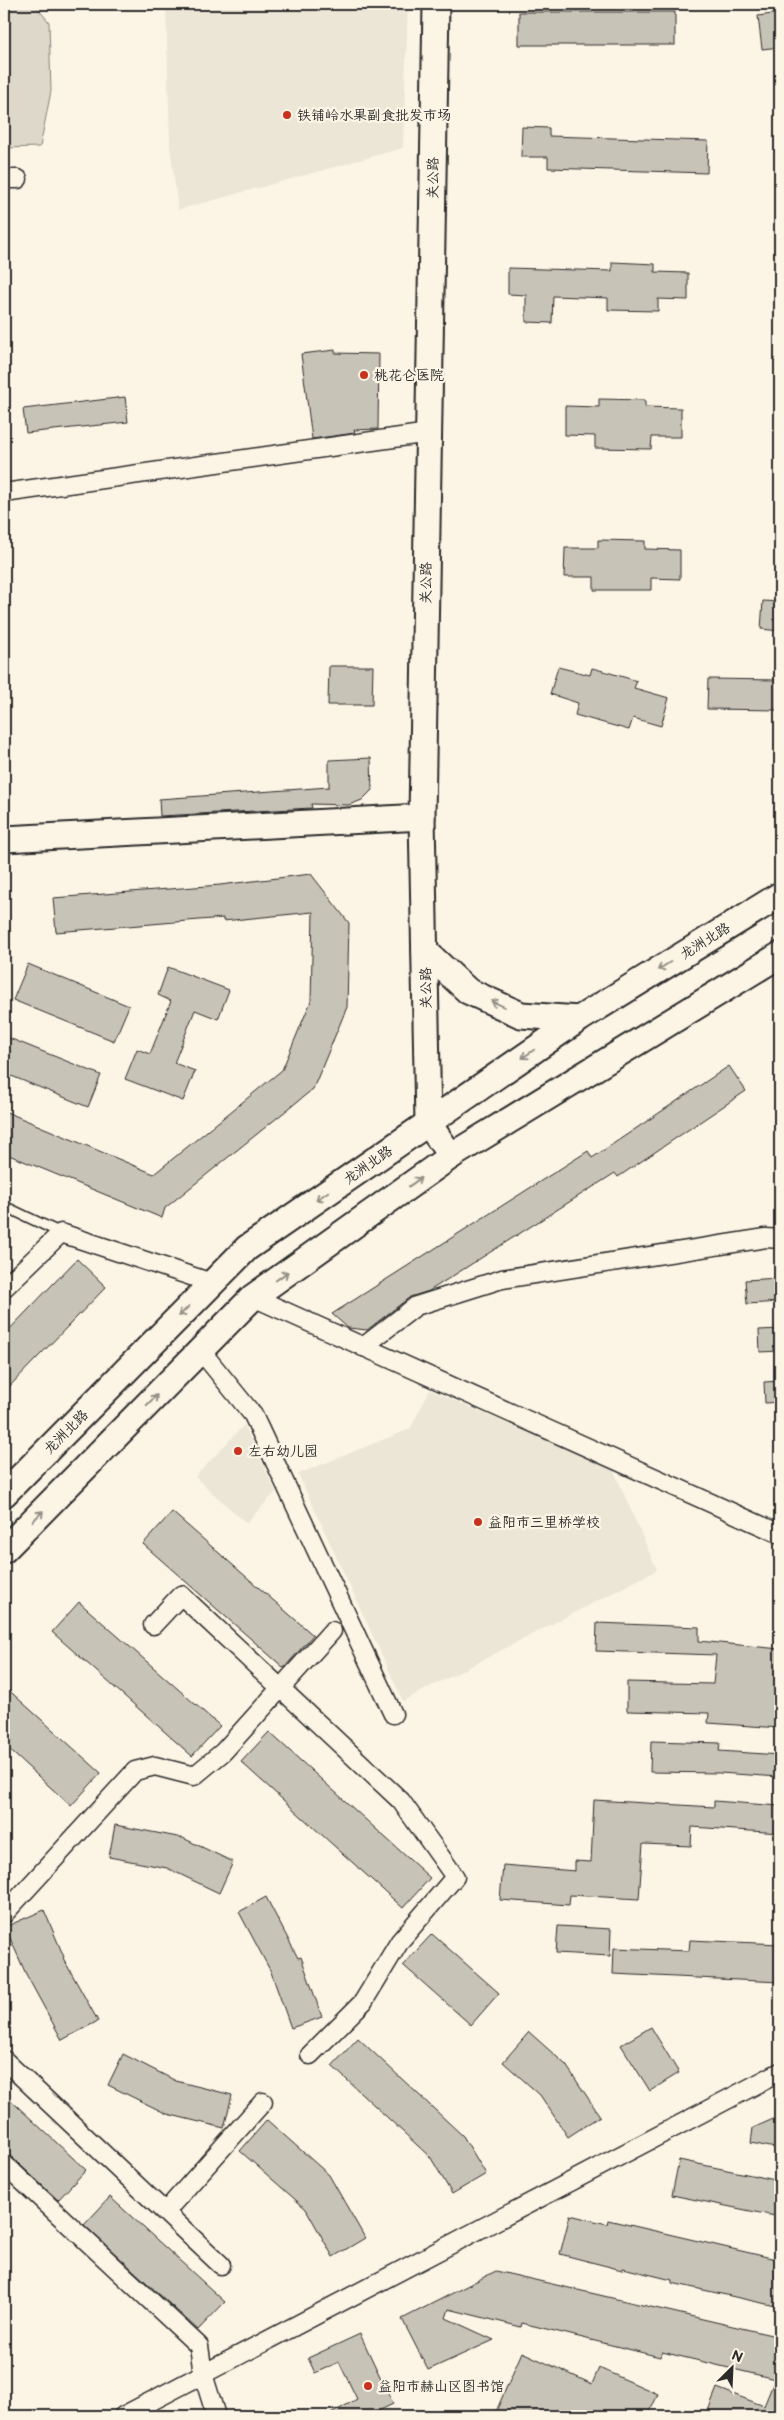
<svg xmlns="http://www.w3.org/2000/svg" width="784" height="2420" font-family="'Balsamiq Sans','LXGW WenKai TC',sans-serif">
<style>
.built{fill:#ece6d7}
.green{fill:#ded8ca;stroke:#84827a}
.building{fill:#c8c3b7;stroke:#2b2b2b}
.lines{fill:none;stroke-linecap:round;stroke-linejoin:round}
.lane-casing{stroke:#2b2b2b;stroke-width:12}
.street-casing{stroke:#2b2b2b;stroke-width:21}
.secondary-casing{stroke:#2b2b2b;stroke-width:29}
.lane{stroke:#fcf5e5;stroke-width:9}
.street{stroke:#fcf5e5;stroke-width:18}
.secondary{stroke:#fcf5e5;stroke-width:25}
.oneway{stroke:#949088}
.poi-dot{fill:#c8321e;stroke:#fcf5e5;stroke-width:2}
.labels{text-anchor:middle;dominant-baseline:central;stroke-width:4.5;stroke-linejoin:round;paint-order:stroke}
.poi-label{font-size:14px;fill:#2b2b2b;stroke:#fcf5e5;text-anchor:start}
.street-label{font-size:14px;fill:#2b2b2b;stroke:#fcf5e5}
</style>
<rect width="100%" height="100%" fill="#fcf5e5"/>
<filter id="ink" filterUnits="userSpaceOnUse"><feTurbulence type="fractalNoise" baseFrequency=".02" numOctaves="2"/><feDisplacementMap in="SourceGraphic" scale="10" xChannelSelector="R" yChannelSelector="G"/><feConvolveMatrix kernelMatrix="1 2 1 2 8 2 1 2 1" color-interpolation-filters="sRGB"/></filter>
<g filter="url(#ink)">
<g class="built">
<polygon points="166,4 408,4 403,148 178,210 170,146"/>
<polygon points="430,1390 613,1469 657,1570 403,1701 298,1474 410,1429"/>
<polygon points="244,1425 276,1492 246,1523 195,1477"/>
</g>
<polygon class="green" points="4,4 34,4 49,22 51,91 40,147 4,148"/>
<g class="building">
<rect x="519" y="12" width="156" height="33"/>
<polygon points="780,13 780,47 762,49 758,16"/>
<polygon points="522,127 549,128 549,136 708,141 707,173 548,168 548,157 521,157"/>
<polygon points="612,262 655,264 655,272 688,273 688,300 658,299 658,311 608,310 608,298 553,296 552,323 526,322 526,295 508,294 508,268 612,271"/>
<polygon points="335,350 335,353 379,354 378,429 354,430 355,433 312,439 301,354"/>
<polygon points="125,397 128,422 26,433 23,409"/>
<polygon points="599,399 645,400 645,407 681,408 681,437 652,437 651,449 595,448 595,436 565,435 565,406 599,407"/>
<polygon points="598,540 645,541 645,549 680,550 680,579 651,578 651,590 594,590 594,577 564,577 565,548 598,548"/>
<polygon points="763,601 780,602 780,631 761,629"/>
<polygon points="329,666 373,666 372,705 328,705"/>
<polygon points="558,667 590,675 592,668 607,672 637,681 634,688 669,698 661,726 633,718 629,730 575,715 578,703 550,694"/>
<polygon points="708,679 780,680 780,710 707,709"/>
<polygon points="371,758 372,790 362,800 349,805 311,804 312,808 160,816 159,799 329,787 329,760"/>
<polygon points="311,874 349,923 347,1007 313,1089 165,1208 162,1218 4,1153 4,1111 154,1174 282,1070 311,1001 313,912 223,921 223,918 56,932 53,898 220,885"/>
<polygon points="28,964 129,1006 114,1041 13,1000"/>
<polygon points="168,967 229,990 218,1019 195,1010 174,1063 195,1071 183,1101 125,1079 137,1049 150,1054 171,1001 158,995"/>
<polygon points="4,1036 101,1075 88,1107 4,1073"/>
<polygon points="729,1066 746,1091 618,1177 615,1173 429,1291 410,1297 367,1330 348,1328 332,1314 588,1151 592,1158"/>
<polygon points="77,1259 106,1287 4,1392 4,1335"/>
<polygon points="780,1278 780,1302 747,1304 745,1280"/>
<polygon points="780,1329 780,1351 760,1352 759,1330"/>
<polygon points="780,1381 780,1402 765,1403 764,1382"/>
<polygon points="172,1512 313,1635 284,1668 143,1544"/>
<polygon points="79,1602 220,1726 192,1756 52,1632"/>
<polygon points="597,1623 699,1627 699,1641 780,1649 780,1728 708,1723 709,1713 627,1711 627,1682 713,1684 716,1655 596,1651"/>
<polygon points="4,1686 101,1773 71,1806 4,1745"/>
<polygon points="269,1732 430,1878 403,1908 241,1762"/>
<polygon points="651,1741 720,1743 719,1751 780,1755 780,1777 719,1773 650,1772"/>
<polygon points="594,1800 714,1807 714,1801 780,1806 780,1833 692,1827 691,1846 643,1844 639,1899 570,1895 569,1905 500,1900 503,1865 575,1871 575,1861 591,1862"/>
<polygon points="115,1825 183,1838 233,1862 219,1893 167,1868 109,1857"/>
<polygon points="266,1897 298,1958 301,1957 322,2017 291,2028 271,1972 239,1912"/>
<polygon points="44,1910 64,1957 63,1958 98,2021 62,2040 26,1974 5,1927"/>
<polygon points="558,1926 611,1929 610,1956 556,1953"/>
<polygon points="432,1934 499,1993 471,2025 403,1965"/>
<polygon points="690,1940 780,1944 780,1982 613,1974 614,1948 689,1951"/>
<polygon points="651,2027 679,2073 650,2091 621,2045"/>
<polygon points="529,2032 566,2065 600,2116 568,2137 540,2095 503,2062"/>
<polygon points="358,2038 463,2136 486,2174 452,2194 431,2158 332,2066"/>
<polygon points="123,2054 176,2081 232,2095 224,2128 167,2114 108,2085"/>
<polygon points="4,2094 86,2170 58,2200 4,2150"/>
<polygon points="780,2116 780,2149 751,2143 753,2128"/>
<polygon points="267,2120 329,2175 365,2238 333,2257 306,2209 240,2151"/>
<polygon points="679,2160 780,2181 780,2217 672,2195"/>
<polygon points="110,2197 225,2302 198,2330 84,2225"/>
<polygon points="570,2215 607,2224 608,2220 780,2260 780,2307 672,2283 672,2280 623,2268 622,2270 560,2254"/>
<polygon points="496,2271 780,2337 780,2416 706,2416 717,2388 764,2406 775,2379 662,2352 660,2357 522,2323 521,2327 449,2309 446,2318 494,2340 428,2370 402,2319"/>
<polygon points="360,2334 393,2404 368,2416 327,2416 357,2399 339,2362 315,2373 308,2358"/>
<polygon points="522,2352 592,2384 599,2368 658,2394 648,2416 494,2416"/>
</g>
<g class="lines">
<g class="lane-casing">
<polyline id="lane" points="4,1206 61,1233"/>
</g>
<g class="street-casing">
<g id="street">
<polyline points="4,179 18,179"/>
<polyline points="4,493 429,433"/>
<polyline points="4,1288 61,1233 212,1283"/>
<polyline points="253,1297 780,1534"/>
<polyline points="363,1347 416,1306 502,1279 766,1238 780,1239"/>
<polyline points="201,1351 253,1415 393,1714"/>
<polyline points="153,1625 181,1595 401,1801 455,1877 400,1941 363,2002 310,2055"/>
<polyline points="4,1914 135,1771 155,1766 194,1776 223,1752 332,1631"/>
<polyline points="4,2060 221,2265"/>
<polyline points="4,2164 199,2346 203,2374 216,2416"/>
<polyline points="165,2212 263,2102"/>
<polyline points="123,2416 780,2072"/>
</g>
</g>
<g class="secondary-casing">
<g id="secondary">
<polyline points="436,4 422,817 428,1123 451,1156"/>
<polyline points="4,839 422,817"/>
<polyline points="425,951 468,991 521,1015 579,1019"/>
<polyline points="4,1494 247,1248 579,1019 780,895"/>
<polyline points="4,1550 253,1297 451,1156 780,955"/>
</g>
</g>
<use href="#lane" class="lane"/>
<use href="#street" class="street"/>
<use href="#secondary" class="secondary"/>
</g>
<defs><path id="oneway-shaft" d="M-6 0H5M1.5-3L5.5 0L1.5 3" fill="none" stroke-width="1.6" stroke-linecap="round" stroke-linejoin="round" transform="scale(1.25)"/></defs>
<g class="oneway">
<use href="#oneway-shaft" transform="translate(664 966) rotate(148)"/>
<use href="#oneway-shaft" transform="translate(498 1004) rotate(-156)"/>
<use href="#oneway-shaft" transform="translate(528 1054) rotate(145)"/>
<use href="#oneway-shaft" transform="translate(415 1182) rotate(-36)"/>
<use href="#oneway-shaft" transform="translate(322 1196) rotate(145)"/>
<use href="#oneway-shaft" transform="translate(282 1276) rotate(-36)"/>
<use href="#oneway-shaft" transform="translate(184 1311) rotate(135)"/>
<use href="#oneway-shaft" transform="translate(152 1400) rotate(-45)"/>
<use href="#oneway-shaft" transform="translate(38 1516) rotate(-45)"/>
</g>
</g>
<g class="poi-dot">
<circle cx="287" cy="115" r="5"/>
<circle cx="364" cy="375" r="5"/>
<circle cx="238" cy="1451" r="5"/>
<circle cx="478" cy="1522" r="5"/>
<circle cx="368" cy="2386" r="5"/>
</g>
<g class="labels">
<g class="poi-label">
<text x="297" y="115">铁铺岭水果副食批发市场</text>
<text x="374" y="375">桃花仑医院</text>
<text x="248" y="1451">左右幼儿园</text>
<text x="488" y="1522">益阳市三里桥学校</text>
<text x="378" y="2386">益阳市赫山区图书馆</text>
</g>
<g class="street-label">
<text transform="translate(433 178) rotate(-89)">关公路</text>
<text transform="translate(426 583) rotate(-89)">关公路</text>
<text transform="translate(705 941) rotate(-32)">龙洲北路</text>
<text transform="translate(426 988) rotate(-91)">关公路</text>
<text transform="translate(368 1165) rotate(-35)">龙洲北路</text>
<text transform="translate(66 1432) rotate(-45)">龙洲北路</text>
</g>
</g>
<rect width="784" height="2420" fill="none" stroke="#fcf5e5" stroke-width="20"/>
<rect x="10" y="10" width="764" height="2400" fill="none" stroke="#2b2b2b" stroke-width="2" filter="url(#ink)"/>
<g transform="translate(732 2368) rotate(24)" stroke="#fcf5e5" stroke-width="4" paint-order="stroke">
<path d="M0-4L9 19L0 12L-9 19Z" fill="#2b2b2b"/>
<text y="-8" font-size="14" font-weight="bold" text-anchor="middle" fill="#2b2b2b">N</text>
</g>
</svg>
